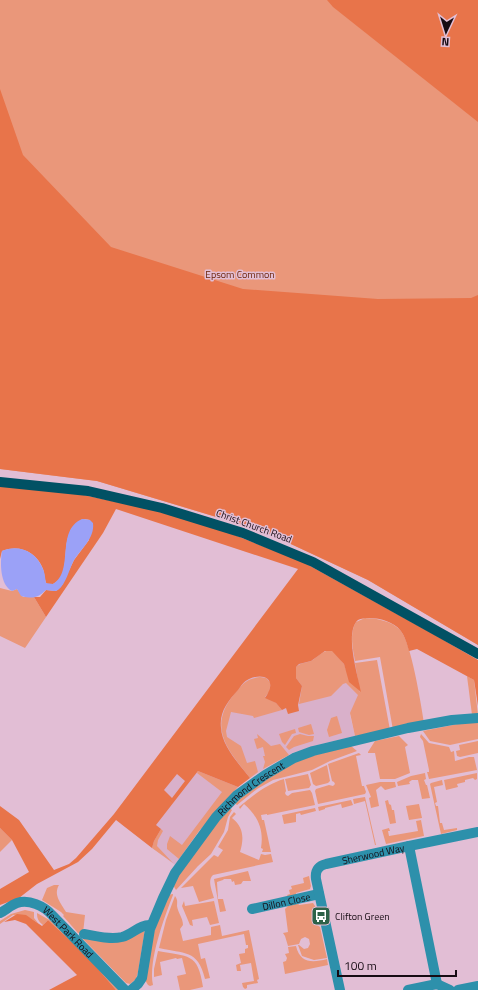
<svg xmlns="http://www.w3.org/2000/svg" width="478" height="990" font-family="'Titillium Web',sans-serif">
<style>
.built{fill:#d9b0ca}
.green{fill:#ea977a}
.forest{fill:#e8744a;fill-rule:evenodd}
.water{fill:#9ba1f7}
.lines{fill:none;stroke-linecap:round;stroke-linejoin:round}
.minor{stroke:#2d90ab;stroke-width:10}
.major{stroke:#015164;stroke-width:10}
.labels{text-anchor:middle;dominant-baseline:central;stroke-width:3;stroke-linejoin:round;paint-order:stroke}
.park-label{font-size:10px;fill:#671e00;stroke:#e2bed5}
.street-label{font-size:10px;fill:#160b13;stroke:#e2bed5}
.poi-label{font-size:10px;fill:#160b13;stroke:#e2bed5;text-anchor:start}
</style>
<rect width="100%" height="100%" fill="#e2bed5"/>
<polygon class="built" points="353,649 363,706 350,715 355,736 317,745 292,753 272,764 247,780 237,788 225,800 199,831 175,865 121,824 166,767 238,672"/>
<g class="green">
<polygon points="0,0 478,0 478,645 368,580 263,531 97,481 0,469"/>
<polygon points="0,588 12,591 17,589 23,597 34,597 46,617 25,648 0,636"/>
<path d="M365,618C376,618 392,621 400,630C411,641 421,704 424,723L393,730L380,657L355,661C353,649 349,633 356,622Z"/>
<path d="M331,650L334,652L344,664L346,670L360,692L355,663L377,660L390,730L355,736L350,713L358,695L346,683L343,684L331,696L299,704L302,686L296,678V667C300,663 305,663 311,661C318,657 323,650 331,650Z"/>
<polygon points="467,676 474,680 478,715 472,715"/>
<path d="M260,677L266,678L271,683L269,692L265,697L276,703L282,710L254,718L253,716L231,712L226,731L227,737L241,746L247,763L255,761L258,772L250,778C227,749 207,727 235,693C244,683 246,679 260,677Z"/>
<polygon points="337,716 342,733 329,737 327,730 331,718"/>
<polygon points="478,720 478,739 450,745 430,741 423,731"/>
<polygon points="311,724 314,734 309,735 299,732 298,728"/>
<polygon points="295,729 296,733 292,734 285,745 282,742 279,734"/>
<polygon points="257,734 271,746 280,744 289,755 263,769 265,762 263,756 265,756 263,747 257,749 254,739 258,738"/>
<polygon points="300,734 308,736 314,736 313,741 294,747 289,750 286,747 294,736"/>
<polygon points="421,734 429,743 449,747 451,752 454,751 455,761 469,757 474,757 477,770 429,779 427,772 429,772 429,770 423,741 420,737"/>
<polygon points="399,736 408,745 405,747 410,773 395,779 380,779 375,753 368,753 368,752 375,741"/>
<polygon points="478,741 478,753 460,757 457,756 456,751 460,750 459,745"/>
<polygon points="351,746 357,751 330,761 312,770 273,780 257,789 237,805 234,802 295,760"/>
<polygon points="359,753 361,755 356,756 362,786 364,786 366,792 365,794 318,804 315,791 316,789 329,785 333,786 335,784 334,782 332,781 328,764"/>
<polygon points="327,765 330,781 328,783 316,786 313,784 310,773"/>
<polygon points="198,771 238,787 199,831 179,859 167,849 167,844 170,836 182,845 222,792 197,773"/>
<polygon points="425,773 426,779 424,780 426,785 427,785 430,798 422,799 418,780 412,780 409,782 410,784 398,786 397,782 411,776"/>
<polygon points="477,773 477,779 475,780 473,778 465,780 465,782 457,784 458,787 446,790 444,780"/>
<polygon points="308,774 311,785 309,788 288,791 285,779"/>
<path d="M284,779L286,791L285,793L286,795L288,796L292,793L310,790L312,793L315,805L267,815V814L261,815L262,820H264L271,852H262L263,849L261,848C264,830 258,816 244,804L240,809L239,807C252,796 267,784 284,779Z"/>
<polygon points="442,780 443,785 434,787 437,802 435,803 436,806 438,806 440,823 442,823 444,830 457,828 457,830 441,834 430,784 431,783"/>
<polygon points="380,782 395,782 396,787 385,790 381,786 376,790 379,806 371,808 369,798 371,797 366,785"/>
<polygon points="365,797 376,845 375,845 365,801 354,804 353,799"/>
<polygon points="351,800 353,805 342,808 341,804 325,808 325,809 319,811 318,807"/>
<polygon points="388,800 389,804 391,805 392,810 394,810 396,823 390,824 385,801"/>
<polygon points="419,804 422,818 409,820 406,806"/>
<polygon points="228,807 232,810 228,817 224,832 211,854 198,866 176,890 173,885 173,883"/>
<polygon points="315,808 316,811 301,815 300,813 296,814 296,822 284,824 282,815"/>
<path d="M234,812L236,814L232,818C244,827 244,839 240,852L259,860L261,854L265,855L271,854L273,862L213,875C207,880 212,891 214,898L199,902L193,886L181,888L214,855L218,857L223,850L218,847L228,830L230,817Z"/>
<polygon points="421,820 424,836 386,844 382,830 389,828 390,831 388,831 389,836 418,831 416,821"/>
<polygon points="0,828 12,840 0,852"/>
<polygon points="161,829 163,831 158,840 157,846 173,863 152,848 154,841"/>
<polygon points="248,871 251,881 243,881 241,884 235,885 234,881 232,882 231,879 224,879 223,880 217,882 218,899 223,899 226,911 220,912 214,879"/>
<polygon points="309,876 311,886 310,889 296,893 296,896 288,897 287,895 290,894 289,890 292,889 291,886 304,883 303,878"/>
<path d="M54,885H59C53,895 61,903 66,912L85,915L83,933H78L63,916L64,915L61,912L42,900L47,888Z"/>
<path d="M173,894V895C164,918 148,961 153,985L150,986L148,985L145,980L152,937L168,895Z"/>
<path d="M175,896C178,900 177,902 177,906C178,913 183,918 183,925L180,929L183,941L211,935V927L220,925L222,936L249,930L259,979L257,980L258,983L247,985V988L245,989L243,987L242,983L254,981L251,963L240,965L241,971H237L236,965L241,963L239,954L245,953V949L248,948V945H246L244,934L198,944L201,959L205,958L210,978L205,979C198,949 184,954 159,948L166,920Z"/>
<polygon points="184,901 185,906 214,901 219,923 210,925 207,917 192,920 193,926 190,925 182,906"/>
<polygon points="298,903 299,905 313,903 315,906 317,915 315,918 317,925 320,927 327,958 314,960 302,956 298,945 299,945 304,949 308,948 310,944 309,939 305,937 301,939 299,944 288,946 285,936 283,933 288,932 285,909 289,905"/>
<polygon points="25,910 34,912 34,918 38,923 30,918 13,915 0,924 0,921 11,914"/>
<path d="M37,913L53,922L120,990H116L87,956L48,920L43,925C38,921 37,918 37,913Z"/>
<polygon points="145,929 138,972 136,979 130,984 126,983 83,939"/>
<path d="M296,946C300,963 312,963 327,959L328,965L285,974L283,962L286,961L287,958L285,954L289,953L288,947Z"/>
<path d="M158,951C188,957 198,952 203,987L190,990H180L177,976L186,974L182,958L177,959L176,958L160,962L162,975L154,977V969Z"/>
</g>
<g class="forest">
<polygon points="327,0 478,0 478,122 333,7"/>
<polygon points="0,89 23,155 111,247 243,289 378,299 471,298 478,295 478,645 368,580 263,531 97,481 0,469"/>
<path d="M0,484L65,491L154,510L222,530L303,562L433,634L478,660V706L474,680L417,649L409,651C407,644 405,636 400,630C392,620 370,615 358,620C344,632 358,676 361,692L349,682L344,664L332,651H325L311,661L299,664L296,667V678L302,686L298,705L299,711L288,714L286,708L282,710L276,703L265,698C278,680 265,672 249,679C244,681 241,686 238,690C228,701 219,712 221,728C222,746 239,764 250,778L238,787L198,771L156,825L161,829L154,841L152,848L116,820L92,849L78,862L37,884L19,898L0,905V889L29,872L12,840L0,828V806L19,820L54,870L69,864L76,858L114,814L298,569L116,509L103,533L46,617L34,597H40L46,590L56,591L62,585L74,560L89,540L90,520C83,518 80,520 76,524C61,540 69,558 62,575C60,579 57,582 53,584H47C44,580 45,574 43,569C37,552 19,544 2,551L0,559ZM177,774L185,781L172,798L164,790Z"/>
<polygon points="17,914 26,915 42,926 48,920 87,956 116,990 49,990 77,975 26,924 15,920 4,922"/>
</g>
<path class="water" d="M82,519L90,520L93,523C95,539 80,549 73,562C69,570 66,584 58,590C55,592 50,590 46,590C37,598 34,599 21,596L17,589L12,591C0,585 0,563 2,551C18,544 35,551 42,567C45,572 45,578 46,583L53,584C75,571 55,531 82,519Z"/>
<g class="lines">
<g class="minor">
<polyline points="409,846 478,832"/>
<path id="s1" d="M252,909L319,894"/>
<path id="s2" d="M0,913C6,910 11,905 17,903C29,899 44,906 52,915L125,990"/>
<path d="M84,934C97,936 109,940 122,937C133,934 140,924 151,925"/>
<path id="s3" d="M131,990L138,984L142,978L150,929L163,898L175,873L216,817L237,795L265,775L294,758L313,751L408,728L452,720L478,718"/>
<path id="s4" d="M340,990L316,879C315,871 318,866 326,864L409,846L437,984"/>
<polyline points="408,990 437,984 450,990"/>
<polyline points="458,990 478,986"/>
</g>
<polyline class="major" points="0,482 88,491 162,508 243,533 313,562 478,654"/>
</g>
<defs>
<g id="bus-square" transform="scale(1)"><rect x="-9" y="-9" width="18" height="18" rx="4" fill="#2d6248" stroke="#e2bed5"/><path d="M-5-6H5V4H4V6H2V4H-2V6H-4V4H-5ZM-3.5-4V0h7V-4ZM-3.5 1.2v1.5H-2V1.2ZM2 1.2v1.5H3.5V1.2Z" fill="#fff"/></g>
</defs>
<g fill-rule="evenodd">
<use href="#bus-square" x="321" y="916"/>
</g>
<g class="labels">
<g class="park-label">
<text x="240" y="274">Epsom Common</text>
</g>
<g class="street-label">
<text transform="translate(254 526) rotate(20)">Christ Church Road</text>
<text stroke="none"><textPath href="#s3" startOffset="242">Richmond Crescent</textPath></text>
<text stroke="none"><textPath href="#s4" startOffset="182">Sherwood Way</textPath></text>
<text stroke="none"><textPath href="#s1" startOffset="35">Dillon Close</textPath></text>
<text stroke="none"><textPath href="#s2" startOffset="82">West Park Road</textPath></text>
</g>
<g class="poi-label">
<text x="335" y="916">Clifton Green</text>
</g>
</g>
<g transform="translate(446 32) rotate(184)" stroke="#e2bed5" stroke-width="3" paint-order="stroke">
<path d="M0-3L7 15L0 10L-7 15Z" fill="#160b13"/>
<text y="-6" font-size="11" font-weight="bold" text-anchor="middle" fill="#160b13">N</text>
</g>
<path d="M338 970v6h118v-6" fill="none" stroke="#160b13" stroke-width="2"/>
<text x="344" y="970" font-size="12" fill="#160b13" stroke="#e2bed5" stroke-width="3" paint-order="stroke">100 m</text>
</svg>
